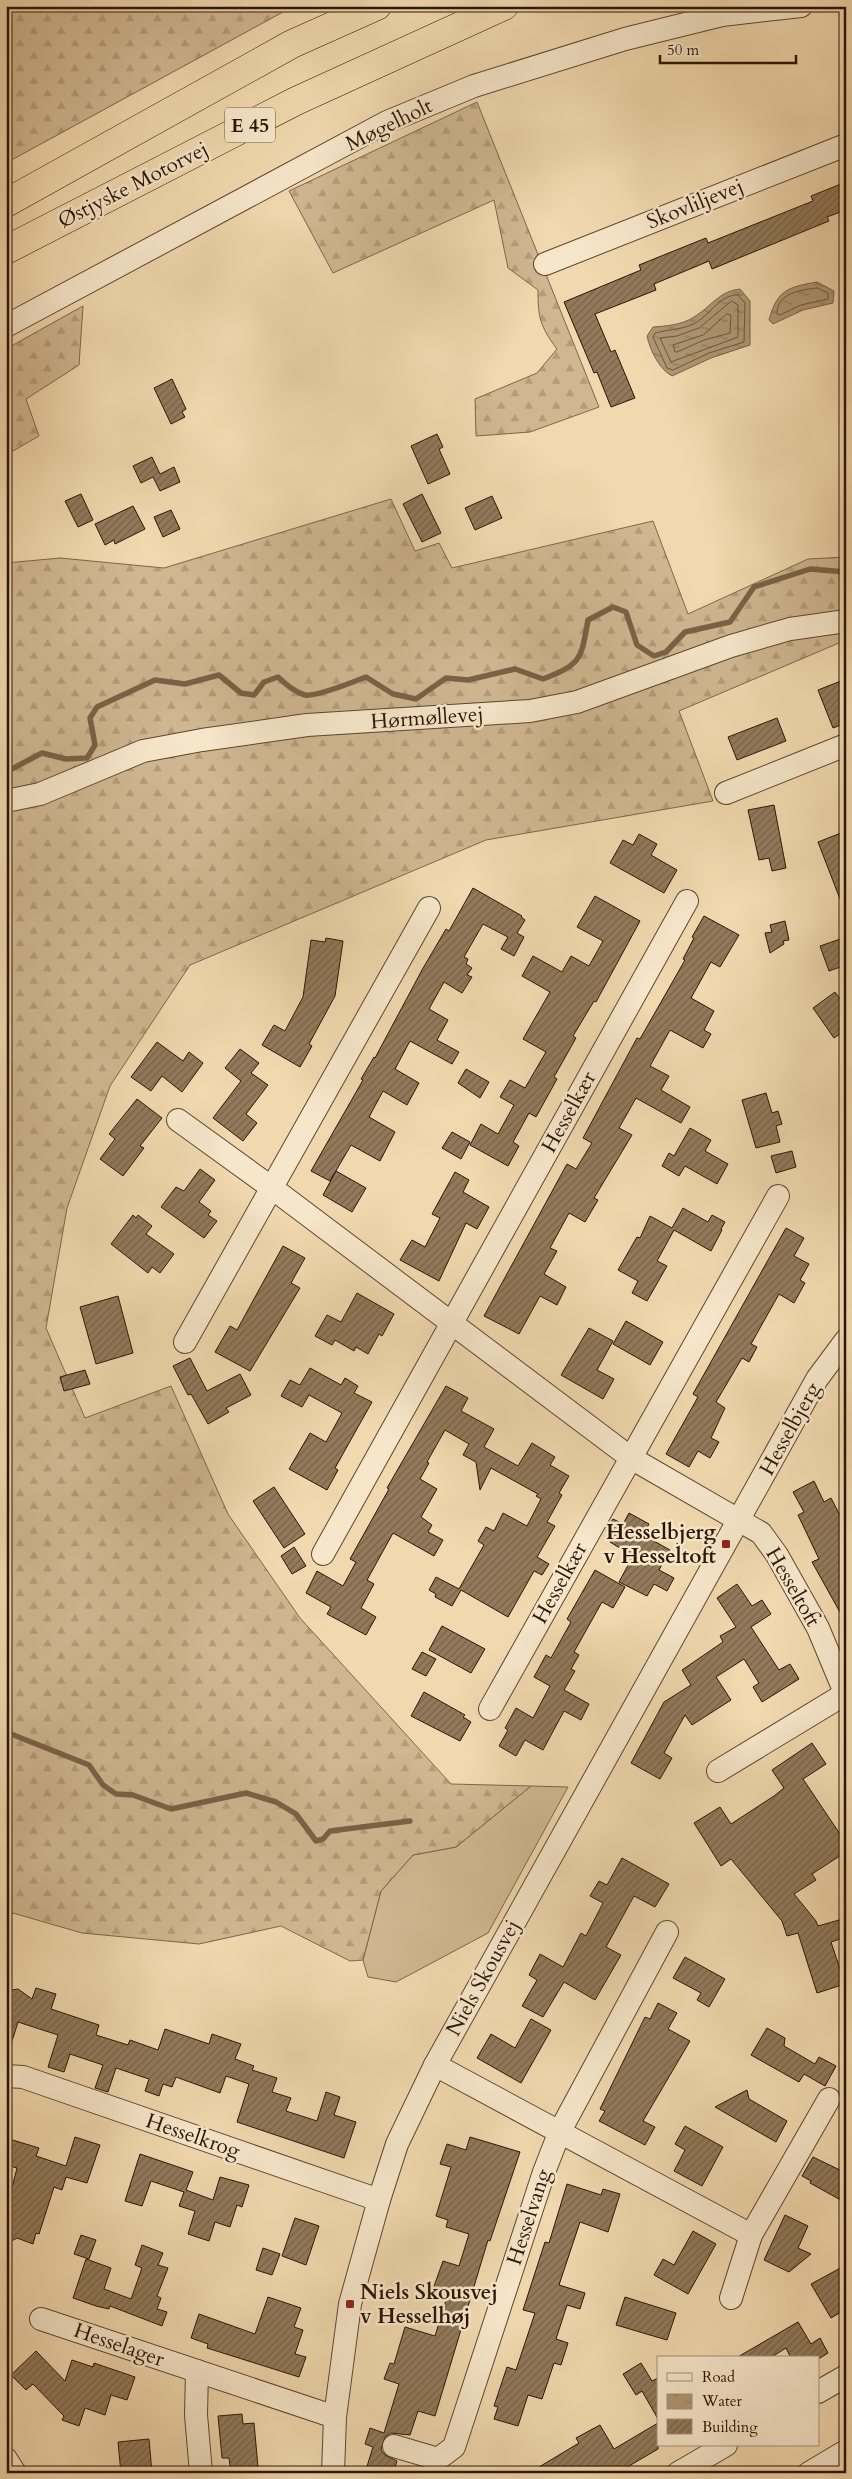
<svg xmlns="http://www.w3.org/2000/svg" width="852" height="2479" font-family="Cardo,serif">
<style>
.grass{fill:#d0b791;stroke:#7e664a}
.forest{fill:url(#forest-firs);stroke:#7e664a}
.water{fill:url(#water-ripples);stroke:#7a6247}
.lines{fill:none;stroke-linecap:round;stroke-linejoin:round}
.shore{stroke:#6d563c;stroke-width:1}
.stream{stroke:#7a6247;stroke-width:5.5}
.building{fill:url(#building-hatch);stroke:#2c1504}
.minor-casing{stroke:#5d462e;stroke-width:24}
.highway-casing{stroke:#2c1504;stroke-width:29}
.minor{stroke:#f6e6ca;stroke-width:22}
.highway{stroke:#f1d8ae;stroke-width:28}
.poi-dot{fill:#8f2418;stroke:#f6e6ca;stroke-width:2}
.labels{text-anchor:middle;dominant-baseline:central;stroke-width:5;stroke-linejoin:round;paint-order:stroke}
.shield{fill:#f6e6ca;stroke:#69543f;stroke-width:1}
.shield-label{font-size:20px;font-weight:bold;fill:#2c1504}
.street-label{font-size:21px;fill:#2c1504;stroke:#f6e6ca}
.poi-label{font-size:21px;font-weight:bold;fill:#2c1504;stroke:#f6e6ca;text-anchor:end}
</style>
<defs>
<pattern id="forest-firs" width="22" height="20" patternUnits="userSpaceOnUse" patternTransform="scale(1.25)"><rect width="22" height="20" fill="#d0b791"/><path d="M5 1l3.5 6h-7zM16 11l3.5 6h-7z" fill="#b39c7b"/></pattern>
<pattern id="water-ripples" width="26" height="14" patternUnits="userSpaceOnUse" patternTransform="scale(1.25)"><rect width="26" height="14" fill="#ae9674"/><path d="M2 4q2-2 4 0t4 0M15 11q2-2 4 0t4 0" fill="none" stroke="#8e795d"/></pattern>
<pattern id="building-hatch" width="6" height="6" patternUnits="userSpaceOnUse" patternTransform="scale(1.25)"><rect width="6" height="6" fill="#927a5c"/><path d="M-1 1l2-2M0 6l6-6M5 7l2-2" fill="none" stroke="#77634a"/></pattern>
</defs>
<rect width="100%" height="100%" fill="#f1d8ae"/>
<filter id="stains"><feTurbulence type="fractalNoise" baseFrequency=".004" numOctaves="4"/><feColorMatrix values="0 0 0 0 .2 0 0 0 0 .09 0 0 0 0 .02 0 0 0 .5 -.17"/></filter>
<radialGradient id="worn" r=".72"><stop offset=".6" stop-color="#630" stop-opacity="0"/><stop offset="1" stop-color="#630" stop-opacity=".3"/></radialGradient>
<polygon class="grass" points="531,1786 568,1787 488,1933 396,1982 368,1977 363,1960 381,1891 413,1855 456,1847"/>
<g class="forest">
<polygon points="6,6 294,6 6,163"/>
<path d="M477,102L599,407L530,432L476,436L475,399L537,373L557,349C540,326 538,318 538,290L508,268L494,200L333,273L289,191Z"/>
<polygon points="83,306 79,365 26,399 39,436 6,455 6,349"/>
<polygon points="391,499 415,551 439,543 452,568 653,521 688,614 808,559 846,557 846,640 679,711 713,801 486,840 190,965 110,1086 67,1208 46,1328 85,1418 171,1386 228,1514 300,1618 451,1784 531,1786 456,1847 413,1855 381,1891 363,1960 350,1961 281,1926 199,1944 82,1933 6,1911 6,563 60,558 164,568"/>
</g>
<g class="water">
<path d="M817,282L834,291L833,303L803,310L773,324L769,320C777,290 788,287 817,282Z"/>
<path d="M740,289L750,301V345L711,358L672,376C659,369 650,350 647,336L653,327C666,326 682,325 694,317C711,307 719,291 740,289Z"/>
</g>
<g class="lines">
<g class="shore">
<path d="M817,288L828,293V299L801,305L780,315L777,314C777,293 800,290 817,288Z"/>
<path d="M738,295L745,303L744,342L709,353L673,370L667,368L653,337L655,333C669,329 684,330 697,322C710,314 721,294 738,295Z"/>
<polygon points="732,301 738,305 738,337 671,362 660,338 677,336 699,328"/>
<polygon points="727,314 731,315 730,333 704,340 677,352 675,352 673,345 703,335"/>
</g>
<g class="stream">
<path d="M6,772L42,753L66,759L87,758L95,745L90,718L97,707L155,680L185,684L219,675L241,693L254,695L264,682L278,677C286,684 294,692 305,695C317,697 353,682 366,677L393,694L416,699L446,678L468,680L515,669L543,679C582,664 581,659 588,620L613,607L626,612L637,645L654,656L666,652L685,632L730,622L754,587L810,569L846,572"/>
<polyline points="6,1732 89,1765 103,1785 116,1794 133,1795 171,1809 246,1793 276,1802 296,1814 316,1841 323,1839 330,1831 410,1821"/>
</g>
</g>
<g class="building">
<polygon points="846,182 846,210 827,217 829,221 712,269 709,261 654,284 656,290 595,314 611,352 615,350 635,398 611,407 597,372 594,373 564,302 641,270 639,265 706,238 708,243 813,201 811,196"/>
<polygon points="172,379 186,409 182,412 185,417 171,424 154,388"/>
<polygon points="437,434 443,447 439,449 450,474 428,484 411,446"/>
<polygon points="152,457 160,474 174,467 180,482 160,491 153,477 141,483 133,466"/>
<polygon points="81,494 93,520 78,527 65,501"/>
<polygon points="422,494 441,533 422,542 403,504"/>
<polygon points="492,496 502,518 475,530 465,508"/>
<polygon points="133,506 145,529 115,544 114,540 105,545 95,524"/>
<polygon points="171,510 180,529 163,537 154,517"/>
<polygon points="846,679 846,723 833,728 818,690"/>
<polygon points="777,718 786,741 737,760 728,737"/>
<polygon points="774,805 786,868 772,871 769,858 759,860 748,810"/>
<polygon points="846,831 846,912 845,912 818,842"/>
<polygon points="639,834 657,844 651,855 677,870 664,893 610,863 623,840 633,845"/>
<polygon points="473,888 522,916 521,917 525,920 517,933 524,937 514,956 501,949 508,937 483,924 464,957 468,959 466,964 472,968 467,975 472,977 462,993 444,982 429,1009 448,1020 437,1040 459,1052 452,1064 410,1041 395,1069 419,1083 407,1105 383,1091 369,1117 395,1132 380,1161 351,1145 330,1181 311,1171 363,1080 361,1079 374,1057 375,1058 422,970 446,929 449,931"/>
<polygon points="595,896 640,921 596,1002 594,1001 573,1036 576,1038 554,1077 557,1079 536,1117 529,1113 513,1142 519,1146 508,1166 470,1145 481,1124 498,1134 514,1105 500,1097 510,1080 525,1088 546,1052 523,1039 550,992 522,976 533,956 562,972 571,956 589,966 603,941 577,927"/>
<polygon points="704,916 739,935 720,967 711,962 691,998 714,1011 704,1030 711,1034 703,1048 670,1030 650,1066 669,1076 661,1090 690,1107 681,1123 636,1098 619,1128 632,1135 594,1198 598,1200 585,1222 569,1213 550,1248 557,1251 544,1274 566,1287 557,1305 540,1296 519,1334 484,1316 567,1164 576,1169 592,1143 583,1138 637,1038 640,1039 685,960 683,959 694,938 692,937"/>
<polygon points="785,921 789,940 783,941 784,944 770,953 765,933 772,932 770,925"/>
<polygon points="846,937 846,965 829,971 820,946"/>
<polygon points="326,938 343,941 335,996 309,1044 312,1046 300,1067 262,1045 274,1025 285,1031 303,997 311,940 325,942"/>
<polygon points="835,992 846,1007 846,1030 834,1038 813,1008"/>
<polygon points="157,1042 183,1061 189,1052 203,1063 182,1092 162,1076 151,1091 131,1077"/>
<polygon points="240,1049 259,1063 251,1073 268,1085 246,1114 257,1123 243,1141 213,1118 241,1081 225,1068"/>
<polygon points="466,1069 489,1082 480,1098 458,1083"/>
<polygon points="766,1093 772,1113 778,1111 782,1124 776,1126 780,1142 756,1148 742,1100"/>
<polygon points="137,1099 162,1118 140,1146 144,1148 123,1176 100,1159 115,1139 109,1134"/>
<polygon points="690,1128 711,1140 705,1151 728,1164 717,1184 685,1166 679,1176 662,1166 669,1153 674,1156"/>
<polygon points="452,1132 470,1142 461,1159 442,1148"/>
<polygon points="792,1151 796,1167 776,1173 771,1156"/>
<polygon points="200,1169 215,1180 199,1202 211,1211 208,1215 217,1221 204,1238 161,1207 176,1187 184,1191"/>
<polygon points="336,1171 366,1188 352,1212 323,1195"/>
<polygon points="455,1172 469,1180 463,1192 489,1207 477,1229 466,1223 439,1281 400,1260 412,1240 425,1247 440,1218 432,1214"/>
<polygon points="683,1208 708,1222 712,1215 725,1222 721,1229 722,1230 711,1251 674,1230 657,1261 667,1266 647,1301 632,1293 638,1281 618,1270 637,1237 640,1238 650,1216 672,1228"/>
<polygon points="133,1215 136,1218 138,1215 152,1226 146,1234 174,1254 160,1273 152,1267 148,1273 111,1244"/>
<polygon points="786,1228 804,1238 794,1256 809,1264 800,1280 805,1283 794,1303 779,1294 751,1344 757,1347 749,1362 742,1358 716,1402 725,1408 711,1438 719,1442 710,1458 698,1451 689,1467 666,1454 698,1397 693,1394"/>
<polygon points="283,1246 305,1258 291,1283 300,1288 250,1371 215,1352 230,1326 237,1330"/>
<polygon points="357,1293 394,1314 382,1336 379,1334 368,1354 356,1347 354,1351 335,1340 332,1345 315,1336 327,1315 341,1322"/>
<polygon points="118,1296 133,1353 96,1364 80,1307"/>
<polygon points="626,1321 663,1342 650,1365 613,1344"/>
<polygon points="589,1328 613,1341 597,1370 614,1379 603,1399 561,1375"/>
<polygon points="190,1358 207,1391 240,1374 251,1395 226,1408 229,1412 208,1424 191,1394 188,1395 173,1366"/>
<polygon points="310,1368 341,1385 345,1378 358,1386 354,1393 372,1402 335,1468 338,1470 327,1490 289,1469 310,1433 326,1442 342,1413 309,1395 302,1407 281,1396 290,1380 300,1385"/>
<polygon points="85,1370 90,1384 64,1391 60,1377"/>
<polygon points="446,1386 468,1398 461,1411 494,1429 484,1447 518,1466 532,1443 555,1457 550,1465 569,1476 559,1493 562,1495 547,1522 555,1526 537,1557 549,1564 542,1575 534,1571 508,1617 461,1590 452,1606 435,1597 436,1594 429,1590 436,1577 459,1589 484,1545 478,1541 486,1527 494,1531 503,1513 527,1526 541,1499 536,1496 538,1494 491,1468 480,1490 476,1462 463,1455 469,1444 445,1430 427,1462 429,1463 420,1479 437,1489 421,1517 432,1525 428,1532 443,1540 434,1556 393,1533 367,1580 374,1584 361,1608 376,1617 366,1635 327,1614 331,1607 306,1593 317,1571 343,1586 356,1562 350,1559 389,1489 387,1488"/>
<polygon points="814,1481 824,1502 831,1498 846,1527 846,1623 812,1562 819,1559 798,1515 804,1512 793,1492"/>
<polygon points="274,1487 305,1534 284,1548 253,1501"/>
<polygon points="629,1513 649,1524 643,1535 670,1550 659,1570 674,1578 667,1591 654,1584 647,1596 619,1582 633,1556 610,1542 614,1535 606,1531 613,1519 623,1524"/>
<polygon points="294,1547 306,1566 292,1574 281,1556"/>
<polygon points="595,1570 625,1587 613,1608 602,1602 574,1652 579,1655 571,1669 575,1671 564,1690 589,1704 581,1720 564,1711 543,1750 525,1740 516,1756 499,1746 508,1730 505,1728 516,1708 533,1718 550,1686 534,1677 546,1655 551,1658 571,1622 567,1619"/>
<polygon points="737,1584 752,1606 762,1600 771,1614 751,1627 779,1670 790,1664 799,1679 762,1702 753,1687 759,1683 744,1659 716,1677 731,1700 692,1725 685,1715 664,1753 672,1758 660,1779 631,1763 664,1702 691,1685 682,1670 723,1642 720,1636 736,1627 717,1598"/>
<polygon points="442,1626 485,1649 471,1673 429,1650"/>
<polygon points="422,1652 436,1659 426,1676 412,1669"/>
<polygon points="424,1692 465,1715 463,1717 471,1722 460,1741 411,1716"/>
<polygon points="812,1743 826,1764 803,1779 846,1843 846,1852 812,1874 816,1880 794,1894 816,1921 818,1926 846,1918 846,1937 831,1942 845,1984 817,1993 798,1933 787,1936 782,1921 731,1859 721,1866 694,1823 720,1807 731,1824 774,1796 784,1788 772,1770"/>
<polygon points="622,1858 669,1884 655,1907 634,1896 606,1947 621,1955 595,2000 564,1982 543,2017 522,2006 537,1980 529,1975 540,1954 563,1967 581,1933 586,1936 603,1903 590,1896 599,1881 607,1885"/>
<polygon points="685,1957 725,1979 709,2007 697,2000 701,1993 673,1978"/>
<polygon points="36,1988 56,1994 51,2009 99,2025 96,2035 128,2045 130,2040 158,2050 165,2029 209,2044 212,2034 241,2044 235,2059 254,2066 252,2070 277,2078 272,2092 291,2098 286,2111 317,2121 326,2092 340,2097 334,2115 356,2122 344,2158 237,2122 249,2084 226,2076 220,2093 176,2077 172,2087 163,2084 159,2096 145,2091 149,2079 116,2068 108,2092 95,2088 103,2065 70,2054 64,2072 48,2067 58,2035 18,2022 9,2051 6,2050 6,1991 18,1989 32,1999"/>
<polygon points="658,2003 677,2013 668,2029 690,2041 643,2121 655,2127 645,2145 599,2121 605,2111 600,2109 645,2017 650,2019"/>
<polygon points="531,2019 551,2030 521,2083 477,2058 491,2034 515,2048"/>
<polygon points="767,2028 785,2038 784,2046 815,2064 819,2057 836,2066 825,2086 804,2074 799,2082 751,2055"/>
<polygon points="747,2090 749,2099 787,2121 776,2142 715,2107"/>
<polygon points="685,2126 723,2147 702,2186 674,2171 685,2150 675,2144"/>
<polygon points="75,2137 100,2145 87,2183 66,2177 62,2190 54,2187 39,2234 36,2233 33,2244 17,2238 6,2244 6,2211 17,2168 6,2165 6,2138 39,2148 36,2156 66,2166"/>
<polygon points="470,2137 520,2152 490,2241 488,2240 435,2416 418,2411 410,2435 391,2433 385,2437 381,2450 385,2455 397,2461 393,2473 365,2473 373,2447 365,2444 370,2428 384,2433 399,2384 384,2379 390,2363 394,2364 405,2327 435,2336 447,2297 432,2292 443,2261 459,2266 469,2234 446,2227 448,2220 436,2216 451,2167 440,2164 447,2144 466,2150"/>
<polygon points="140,2154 193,2172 186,2190 213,2200 220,2177 249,2185 242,2207 237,2205 230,2227 215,2222 209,2241 188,2234 195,2211 179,2206 184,2192 151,2181 142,2206 125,2201"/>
<polygon points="813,2157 846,2173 846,2203 810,2183 811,2181 802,2176"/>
<polygon points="567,2184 601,2195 603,2189 620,2194 608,2232 580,2222 559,2285 585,2293 580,2309 567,2305 556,2339 568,2343 561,2365 554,2363 542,2399 528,2395 518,2426 494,2419 498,2407 494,2406 507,2367 516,2370 535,2313 523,2310 545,2242 549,2243"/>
<polygon points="785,2215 808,2226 798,2248 811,2254 789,2272 764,2260"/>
<polygon points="295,2218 319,2226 306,2265 282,2256"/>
<polygon points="693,2231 716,2244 688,2294 654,2275 663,2259 674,2265"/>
<polygon points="81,2235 96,2240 89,2259 74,2254"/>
<polygon points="142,2245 163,2253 158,2265 168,2268 157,2296 161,2298 157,2309 167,2312 162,2326 110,2306 109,2309 96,2306 73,2298 86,2259 111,2268 104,2289 131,2299 142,2268 135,2265"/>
<polygon points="263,2248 280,2254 272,2275 256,2270"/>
<polygon points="846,2265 846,2309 831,2318 811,2284"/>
<polygon points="268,2297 301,2308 294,2327 303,2330 295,2354 306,2357 299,2377 207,2348 208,2344 191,2338 199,2314 255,2334"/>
<polygon points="625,2297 676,2313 667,2340 616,2325"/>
<polygon points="798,2322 811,2344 820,2338 828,2353 820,2358 787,2358 790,2356 786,2348 770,2358 736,2358"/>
<polygon points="36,2351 65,2381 72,2360 93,2367 94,2363 135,2377 127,2400 111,2395 105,2415 85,2408 79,2426 62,2420 64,2416 33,2384 26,2390 11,2375"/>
<polygon points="641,2363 652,2381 658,2378 658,2419 642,2391 636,2395 623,2374"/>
<polygon points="242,2414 243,2424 254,2423 258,2467 253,2468 253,2473 231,2473 229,2458 222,2458 218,2416"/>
<polygon points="658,2423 658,2449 617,2473 529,2473 579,2443 576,2438 600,2425 614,2449"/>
<polygon points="149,2439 152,2473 121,2473 118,2442"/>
</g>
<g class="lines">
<g class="minor-casing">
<g id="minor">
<polyline points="545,264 846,145"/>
<polyline points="6,326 387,122 474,86 625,39 722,15 801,6"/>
<polyline points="726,793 846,745"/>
<polyline points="6,801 40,794 143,751 202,740 307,725 530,711 577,702 731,646 790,629 846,621"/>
<polyline points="178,1120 272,1188 631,1458 761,1533 777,1555 818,1628 846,1695"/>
<polyline points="185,1342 429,908"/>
<polyline points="323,1554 687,901"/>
<polyline points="490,1709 778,1196"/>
<polyline points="718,1771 845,1694"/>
<polyline points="435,2065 751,2235"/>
<polyline points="6,2076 23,2077 379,2200"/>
<polyline points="731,2298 751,2235 829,2099"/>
<polyline points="41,2319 335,2417"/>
<polyline points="197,2371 196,2415 201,2473"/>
<polyline points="818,2392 846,2376"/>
<polyline points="394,2446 438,2459 454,2447 544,2172 560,2131 667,1932"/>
<polyline points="6,2459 15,2473"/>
<polyline points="333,2473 335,2417 350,2304 379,2200 397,2144 435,2065 817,1379 846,1340"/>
<polyline points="678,2473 726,2445"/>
<polyline points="809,2473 846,2451"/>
</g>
</g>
<g class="highway-casing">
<g id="highway">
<polyline points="6,203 292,44 377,6"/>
<polyline points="6,250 296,101 504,6"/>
</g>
</g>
<use href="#minor" class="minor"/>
<use href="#highway" class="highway"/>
</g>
<g class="poi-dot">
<rect x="721" y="1539" width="10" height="10" rx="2.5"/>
<rect x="345" y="2299" width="10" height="10" rx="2.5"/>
</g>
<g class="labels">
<rect class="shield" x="225" y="107.5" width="50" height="35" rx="4"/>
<g class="shield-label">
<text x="250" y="125">E 45</text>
</g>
<g class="street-label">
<text transform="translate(389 125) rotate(-26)">Møgelholt</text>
<text transform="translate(133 185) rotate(-27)">Østjyske Motorvej</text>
<text transform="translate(695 204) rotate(-22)">Skovliljevej</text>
<text transform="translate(427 718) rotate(-4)">Hørmøllevej</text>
<text transform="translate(569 1112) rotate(-61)">Hesselkær</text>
<text transform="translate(790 1429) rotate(-61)">Hesselbjerg</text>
<text transform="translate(560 1583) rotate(-61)">Hesselkær</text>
<text transform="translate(793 1587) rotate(60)">Hesseltoft</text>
<text transform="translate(483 1978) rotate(-61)">Niels Skousvej</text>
<text transform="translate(193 2136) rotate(19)">Hesselkrog</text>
<text transform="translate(529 2217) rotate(-72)">Hesselvang</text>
<text transform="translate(119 2345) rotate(19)">Hesselager</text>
</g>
<g class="poi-label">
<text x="716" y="1532">Hesselbjerg<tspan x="716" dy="24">v Hesseltoft</tspan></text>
<text x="360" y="2292" text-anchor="start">Niels Skousvej<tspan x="360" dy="24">v Hesselhøj</tspan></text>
</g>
</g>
<rect width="852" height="2479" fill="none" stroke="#f1d8ae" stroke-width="25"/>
<rect x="8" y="8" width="837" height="2464" fill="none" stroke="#2c1504" stroke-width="2.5"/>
<rect x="12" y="12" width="827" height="2454" fill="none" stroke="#2c1504"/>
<rect x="657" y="2356" width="162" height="90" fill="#f6e6ca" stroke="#a5927b"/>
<rect x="667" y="2373" width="25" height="8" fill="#f6e6ca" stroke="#a5927b"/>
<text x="702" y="2382" font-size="15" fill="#2c1504">Road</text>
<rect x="667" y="2394" width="25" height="15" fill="url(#water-ripples)" stroke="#a5927b"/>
<text x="702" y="2406" font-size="15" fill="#2c1504">Water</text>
<rect x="667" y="2419" width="25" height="15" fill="url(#building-hatch)" stroke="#a5927b"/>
<text x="702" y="2432" font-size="15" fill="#2c1504">Building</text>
<path d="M660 55v8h136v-8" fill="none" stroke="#2c1504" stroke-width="2.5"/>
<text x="667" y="55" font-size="15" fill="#2c1504" stroke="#f6e6ca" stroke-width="4" paint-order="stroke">50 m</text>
<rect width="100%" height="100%" filter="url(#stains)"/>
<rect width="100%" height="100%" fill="url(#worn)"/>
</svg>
